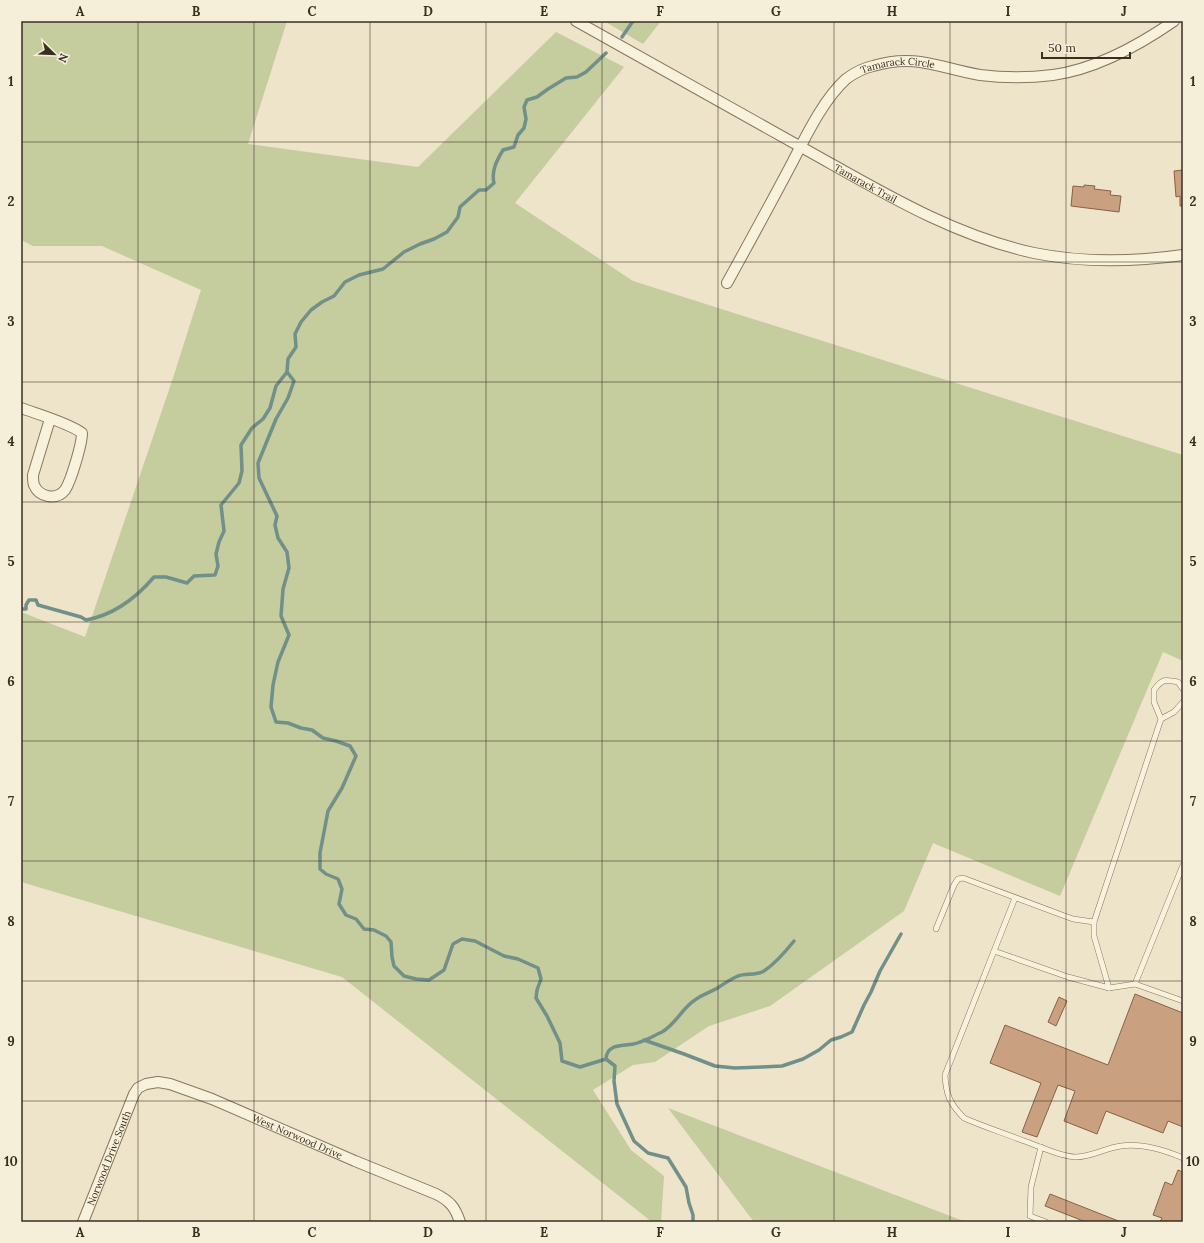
<svg xmlns="http://www.w3.org/2000/svg" width="1204" height="1243" font-family="Lora,serif">
<style>
.green{fill:#c5cc9d}
.lines{fill:none;stroke-linecap:round;stroke-linejoin:round}
.stream{stroke:#709089;stroke-width:3.5}
.building{fill:#caa180;stroke:#886144}
.lane-casing{stroke:#89765e;stroke-width:6}
.street-casing{stroke:#89765e;stroke-width:12}
.lane{stroke:#f8f1dc;stroke-width:5}
.street{stroke:#f8f1dc;stroke-width:10}
.grid{fill:none;stroke:#3a2e21;stroke-width:1;stroke-opacity:0.55}
.labels{text-anchor:middle;dominant-baseline:central;stroke-width:3;stroke-linejoin:round;paint-order:stroke}
.street-label{font-size:10px;fill:#3a2e21;stroke:#f5eed8}
.neatline{fill:none;stroke:#3a2e21;stroke-width:1.5}
.grid-label{font-size:13px;text-anchor:middle;font-weight:bold;fill:#3a2e21}
</style>
<rect width="100%" height="100%" fill="#ede4c9"/>
<g class="green">
<polygon points="21,21 287,21 248,144 418,167 556,32 624,67 515,203 633,281 1183,455 1183,661 1163,652 1060,896 933,843 904,911 770,1006 709,1026 655,1062 633,1065 593,1090 631,1150 664,1176 661,1222 652,1222 342,977 21,882 21,612 85,637 172,381 201,290 102,246 33,246 21,240"/>
<polygon points="604,21 661,21 643,44"/>
<polygon points="668,1108 966,1222 754,1222"/>
</g>
<g class="lines">
<g class="stream">
<polyline points="622,37 633,21"/>
<path d="M606,53L586,72L577,77L566,78L548,89L537,97L527,100L524,107L526,119L524,128L518,135L514,147L503,150C497,160 491,171 494,183L486,190H479L460,207L458,217L447,232L434,239L420,244L404,252L383,269L359,275L345,282L334,296L322,302L311,310L301,322L295,334L296,347L288,359L287,372L294,381L288,398L276,419L258,463L259,478L277,516L275,525L278,538L287,552L289,568L283,589L281,616L289,635L278,662L273,685L271,707L276,722L288,723L301,728L312,730L323,738L336,741L350,746L356,756L342,788L328,811L320,853V869L326,874L338,879L342,889L339,904L346,915L356,919L364,929L374,930L386,936L391,942L392,957L394,966L404,976L416,979L429,980L444,970L453,944L462,939L475,941L504,956L518,959L538,968L541,979L537,990L536,998L547,1016L560,1043L562,1061L580,1067L606,1059L615,1066L614,1081L617,1104L634,1141L648,1153L668,1158L686,1187L689,1203L693,1215V1222"/>
<path d="M21,609H26V605L29,600H36L38,605L81,617L86,620C114,615 136,598 154,577H166L187,583L194,576L215,575L218,566L216,554L219,542L224,531L221,505L239,483L242,471L241,445L252,428L263,419L270,408L276,386L287,372"/>
<polyline points="644,1040 684,1054 715,1066 735,1068 762,1067 782,1066 803,1059 819,1050 831,1040 841,1037 852,1032 864,1005 871,992 880,971 901,934"/>
<path d="M606,1059C607,1041 627,1048 640,1042C647,1040 655,1035 662,1032C676,1024 682,1008 695,1000C702,994 712,992 719,987C725,983 731,979 738,976C746,973 756,976 764,971C776,963 786,951 794,941"/>
</g>
</g>
<g class="building">
<polygon points="1183,170 1183,206 1180,206 1180,196 1176,197 1174,171"/>
<polygon points="1084,185 1095,186 1094,189 1111,191 1110,195 1121,196 1119,212 1071,206 1073,186 1084,187"/>
<polygon points="1135,994 1183,1013 1183,1127 1168,1121 1163,1133 1106,1111 1097,1134 1064,1121 1075,1091 1058,1085 1037,1137 1022,1132 1041,1083 990,1063 1005,1025 1108,1065"/>
<polygon points="1059,997 1067,1001 1056,1026 1048,1022"/>
<polygon points="1178,1170 1183,1172 1183,1222 1160,1222 1162,1218 1153,1215 1165,1182 1172,1185"/>
<polygon points="1050,1194 1121,1222 1086,1222 1045,1206"/>
</g>
<g class="lines">
<g class="lane-casing">
<g id="lane">
<path d="M1183,689L1178,682C1165,679 1162,679 1154,690V702L1161,719L1094,922V936L1109,988L1068,977L994,951L945,1075C946,1095 950,1104 964,1118C984,1127 1004,1133 1024,1141C1039,1146 1061,1157 1076,1157C1092,1157 1105,1148 1121,1146C1142,1143 1164,1150 1183,1158"/>
<polyline points="1161,719 1174,712 1183,702"/>
<polyline points="936,929 954,885 958,879 963,878 1062,915 1073,919 1094,922"/>
<polyline points="994,951 1015,898"/>
<polyline points="1135,984 1183,865"/>
<polyline points="1109,988 1135,984 1183,1001"/>
<polyline points="1041,1147 1031,1187 1030,1216 1046,1222"/>
</g>
</g>
<g class="street-casing">
<g id="street">
<path id="s1" d="M576,21C648,61 720,101 792,142C869,184 946,234 1034,253C1083,263 1133,262 1183,255"/>
<path id="s2" d="M727,283C749,243 771,203 792,163C806,136 823,100 846,79C854,73 864,68 873,66C916,53 939,68 980,75C1004,78 1029,78 1053,75C1096,69 1138,46 1174,21"/>
<path d="M21,408C37,414 69,423 82,433C82,444 71,481 65,490C56,501 39,497 34,485C33,482 33,478 33,475L50,419"/>
<path id="s3" d="M83,1222L134,1094L138,1088L146,1084L158,1082L170,1084L212,1099L355,1161L436,1194C450,1201 455,1207 460,1222"/>
</g>
</g>
<use href="#lane" class="lane"/>
<use href="#street" class="street"/>
</g>
<path class="grid" d="M138,21V1222M254,21V1222M370,21V1222M486,21V1222M602,21V1222M718,21V1222M834,21V1222M950,21V1222M1066,21V1222M21,142H1183M21,262H1183M21,382H1183M21,502H1183M21,622H1183M21,741H1183M21,861H1183M21,981H1183M21,1101H1183"/>
<g class="labels">
<g class="street-label">
<text stroke="none"><textPath href="#s2" startOffset="292">Tamarack Circle</textPath></text>
<text stroke="none"><textPath href="#s1" startOffset="332">Tamarack Trail</textPath></text>
<text stroke="none"><textPath href="#s3" startOffset="316">West Norwood Drive</textPath></text>
<text stroke="none"><textPath href="#s3" startOffset="69">Norwood Drive South</textPath></text>
</g>
</g>
<rect width="1204" height="1243" fill="none" stroke="#f5eed8" stroke-width="44"/>
<g transform="translate(54 54) rotate(113)" stroke="#f5eed8" stroke-width="3" paint-order="stroke">
<path d="M0-3L7 15L0 10L-7 15Z" fill="#3a2e21"/>
<text y="-6" font-size="11" font-weight="bold" text-anchor="middle" fill="#3a2e21">N</text>
</g>
<path d="M1042 52v6h88v-6" fill="none" stroke="#3a2e21" stroke-width="2"/>
<text x="1048" y="52" font-size="12" fill="#3a2e21" stroke="#f5eed8" stroke-width="3" paint-order="stroke">50 m</text>
<rect x="22" y="22" width="1160" height="1199" class="neatline"/>
<g class="grid-label">
<text x="80" y="16">A</text>
<text x="196" y="16">B</text>
<text x="312" y="16">C</text>
<text x="428" y="16">D</text>
<text x="544" y="16">E</text>
<text x="660" y="16">F</text>
<text x="776" y="16">G</text>
<text x="892" y="16">H</text>
<text x="1008" y="16">I</text>
<text x="1124" y="16">J</text>
<text x="11" y="86">1</text>
<text x="1193" y="86">1</text>
<text x="11" y="206">2</text>
<text x="1193" y="206">2</text>
<text x="11" y="326">3</text>
<text x="1193" y="326">3</text>
<text x="11" y="446">4</text>
<text x="1193" y="446">4</text>
<text x="11" y="566">5</text>
<text x="1193" y="566">5</text>
<text x="11" y="686">6</text>
<text x="1193" y="686">6</text>
<text x="11" y="806">7</text>
<text x="1193" y="806">7</text>
<text x="11" y="926">8</text>
<text x="1193" y="926">8</text>
<text x="11" y="1046">9</text>
<text x="1193" y="1046">9</text>
<text x="11" y="1166">10</text>
<text x="1193" y="1166">10</text>
<text x="80" y="1237">A</text>
<text x="196" y="1237">B</text>
<text x="312" y="1237">C</text>
<text x="428" y="1237">D</text>
<text x="544" y="1237">E</text>
<text x="660" y="1237">F</text>
<text x="776" y="1237">G</text>
<text x="892" y="1237">H</text>
<text x="1008" y="1237">I</text>
<text x="1124" y="1237">J</text>
</g>
</svg>
